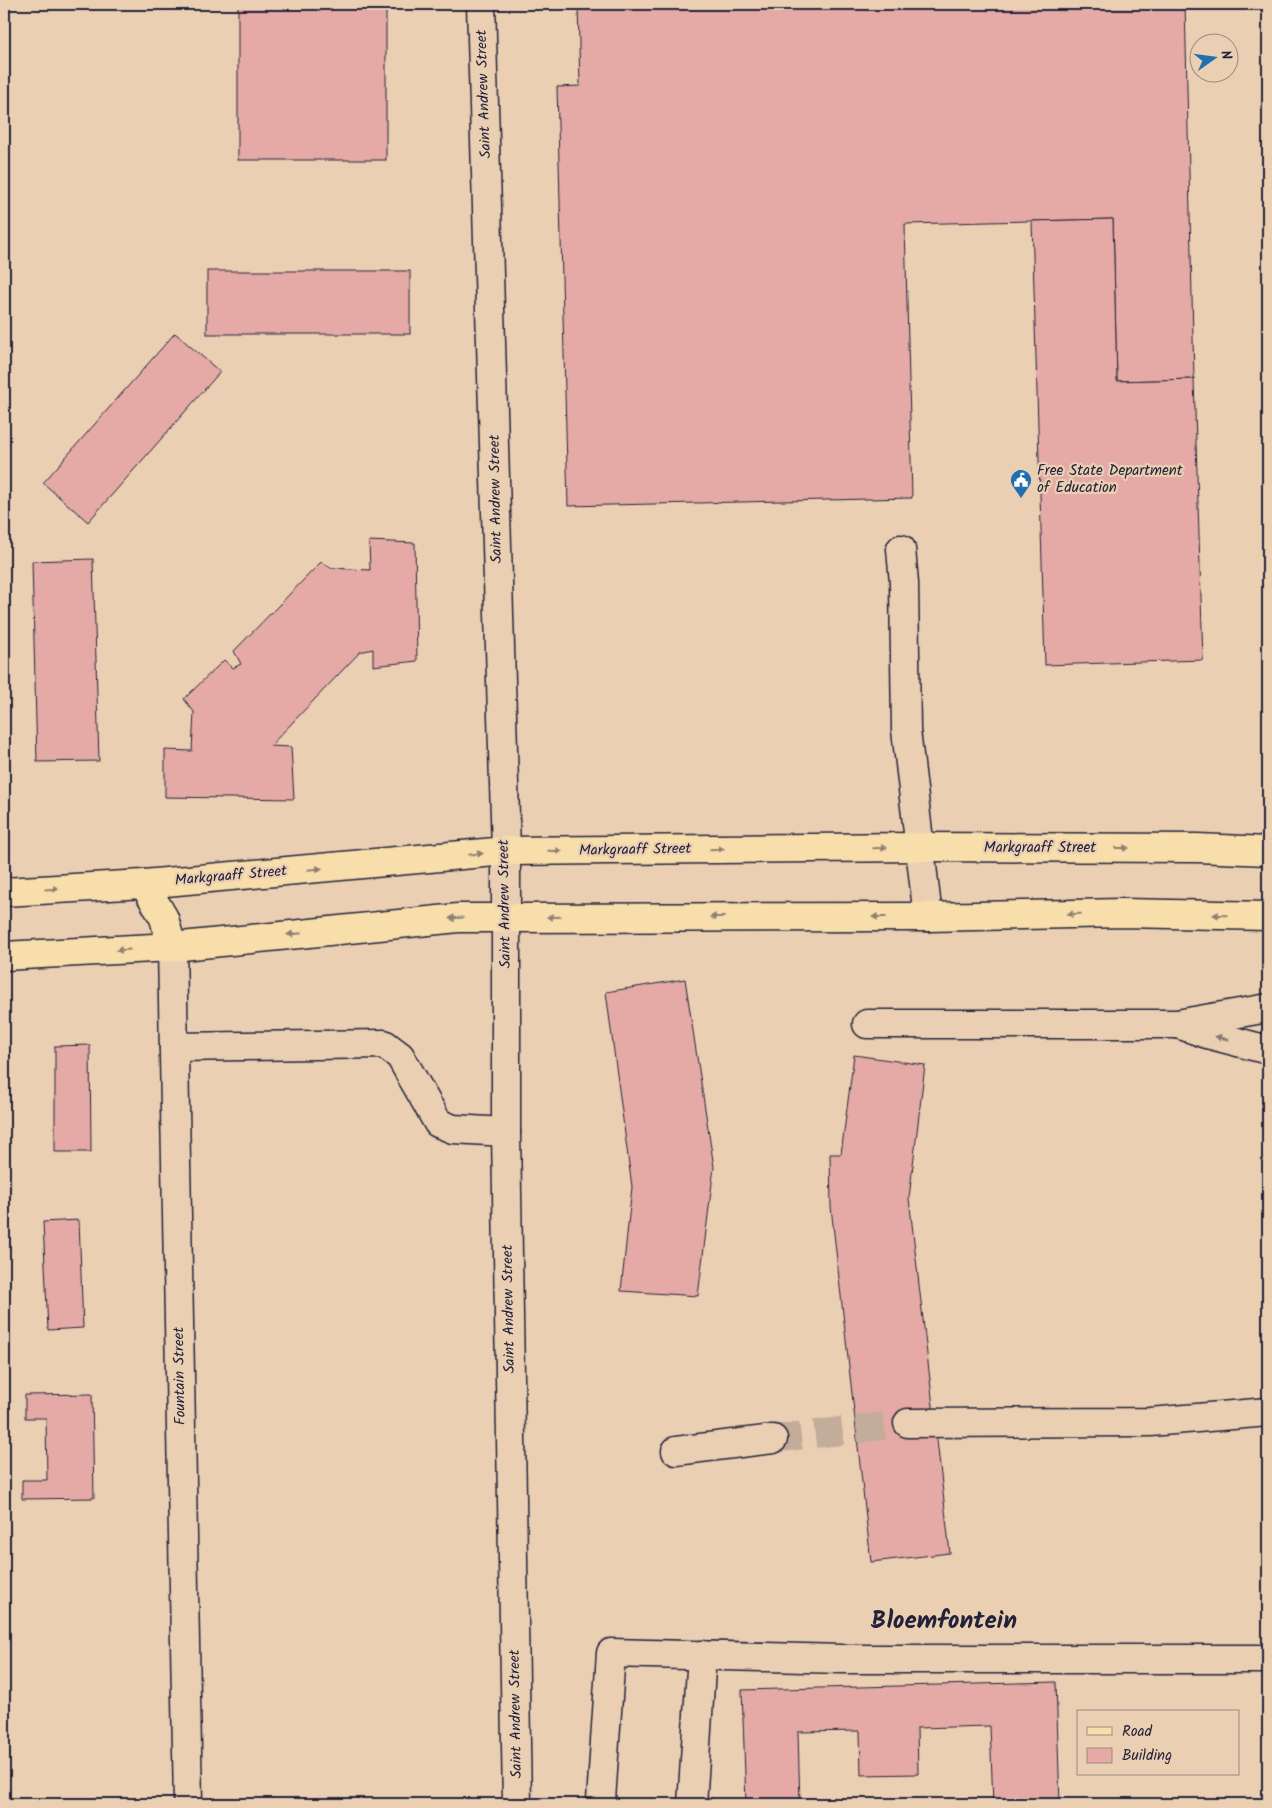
<svg xmlns="http://www.w3.org/2000/svg" width="1272" height="1808" font-family="Kalam,sans-serif">
<style>
.building{fill:#e5aaa5;stroke:#22223b}
.lines{fill:none;stroke-linecap:round;stroke-linejoin:round}
.minor-tunnel{stroke:#c3ac9a;stroke-width:28;stroke-dasharray:28 14;stroke-linecap:butt}
.minor-casing{stroke:#22223b;stroke-width:31}
.major-casing{stroke:#22223b;stroke-width:31}
.minor{stroke:#ebcfb2;stroke-width:28}
.major{stroke:#f8deab;stroke-width:28}
.oneway{fill:#8d8073}
.oneway2{fill:#867876}
.labels{text-anchor:middle;dominant-baseline:central;stroke-width:4.5;stroke-linejoin:round;paint-order:stroke}
.street-label{font-size:15px;fill:#22223b;stroke:#ebcfb2}
.poi-label{font-size:15px;fill:#22223b;stroke:#ebcfb2;text-anchor:start}
.town-label{font-size:25px;font-weight:bold;fill:#22223b;stroke:#ebcfb2}
</style>
<rect width="100%" height="100%" fill="#ebcfb2"/>
<filter id="ink" filterUnits="userSpaceOnUse"><feTurbulence type="fractalNoise" baseFrequency=".02" numOctaves="2"/><feDisplacementMap in="SourceGraphic" scale="10" xChannelSelector="R" yChannelSelector="G"/><feConvolveMatrix kernelMatrix="1 2 1 2 8 2 1 2 1" color-interpolation-filters="sRGB"/></filter>
<g filter="url(#ink)">
<g class="building">
<rect x="238" y="4" width="148" height="156"/>
<polygon points="578,4 1185,4 1194,379 1117,381 1113,219 905,224 912,498 568,506 557,87 580,86"/>
<polygon points="1113,219 1117,381 1194,379 1203,660 1045,665 1032,221"/>
<rect x="207" y="271" width="203" height="63"/>
<polygon points="175,333 220,372 88,522 43,483"/>
<polygon points="369,541 415,543 417,661 373,666 373,649 360,652 270,746 291,747 294,799 165,797 165,750 192,751 194,712 184,699 224,660 233,668 241,664 234,651 321,562 331,568 370,570"/>
<polygon points="93,559 99,761 37,762 32,561"/>
<polygon points="685,979 714,1167 698,1296 621,1291 632,1187 606,992"/>
<polygon points="90,1045 91,1152 55,1152 55,1046"/>
<polygon points="854,1055 925,1065 909,1198 950,1553 871,1562 831,1207 830,1154 841,1154"/>
<polygon points="79,1220 83,1328 48,1330 43,1222"/>
<polygon points="92,1394 94,1498 22,1499 22,1480 47,1480 46,1418 25,1418 25,1395"/>
<polygon points="1056,1682 1060,1804 993,1804 990,1726 917,1728 918,1774 861,1775 860,1731 798,1732 800,1804 746,1804 742,1690"/>
</g>
<g class="lines">
<polyline class="minor-tunnel" points="773,1439 908,1423"/>
<g class="minor-casing">
<g id="minor">
<polyline points="481,4 506,851 506,1132 517,1804"/>
<polyline points="901,549 904,583 906,730 928,917"/>
<polyline points="172,947 188,1804"/>
<polyline points="867,1024 1177,1024 1268,1008"/>
<polyline points="1178,1024 1207,1034 1268,1050"/>
<polyline points="174,1047 384,1044 400,1056 438,1123 453,1129 506,1132"/>
<polyline points="908,1423 1150,1422 1268,1412"/>
<polyline points="676,1451 773,1439"/>
<polyline points="603,1804 601,1800 611,1653 842,1659 1268,1659"/>
<polyline points="692,1804 702,1655"/>
</g>
</g>
<g class="major-casing">
<g id="major">
<polyline points="144,884 164,918 172,947"/>
<polyline points="4,892 144,884 506,851 919,847 1197,848 1268,851"/>
<polyline points="4,956 172,947 458,918 928,917 1123,913 1268,916"/>
</g>
</g>
<use href="#minor" class="minor"/>
<use href="#major" class="major"/>
</g>
<defs><path id="oneway-solid" d="M-6-.8H1V-3.2L6.5 0L1 3.2V.8H-6Z" transform="scale(1.25)"/></defs>
<g class="oneway">
<use href="#oneway-solid" transform="translate(880 848) rotate(-1)"/>
<use href="#oneway-solid" transform="translate(1122 848)"/>
<use href="#oneway-solid" transform="translate(717 849) rotate(-1)"/>
<use href="#oneway-solid" transform="translate(555 851) rotate(1)"/>
<use href="#oneway-solid" transform="translate(476 854) rotate(-6)"/>
<use href="#oneway-solid" transform="translate(315 869) rotate(-5)"/>
<use href="#oneway-solid" transform="translate(52 889) rotate(-3)"/>
<use href="#oneway-solid" transform="translate(1074 914) rotate(179)"/>
<use href="#oneway-solid" transform="translate(1220 915) rotate(-179)"/>
<use href="#oneway-solid" transform="translate(554 917) rotate(179)"/>
<use href="#oneway-solid" transform="translate(717 917) rotate(180)"/>
<use href="#oneway-solid" transform="translate(879 917) rotate(180)"/>
<use href="#oneway-solid" transform="translate(456 918) rotate(177)"/>
<use href="#oneway-solid" transform="translate(294 934) rotate(174)"/>
<use href="#oneway-solid" transform="translate(123 950) rotate(177)"/>
</g>
<use class="oneway2" href="#oneway-solid" transform="translate(1222 1038) rotate(-167)"/>
</g>
<defs>
<g id="civic-pin" transform="scale(1.125)"><path d="M0 17L-7.5 6A9.5 9.5 0 1 1 7.5 6Z" fill="#1f6fb2" stroke="#ebcfb2"/><path d="M-.6-6.5H3V-4.5H.6V-3L4-1V1h2V6H-6V1h2V-1L-.6-3ZM-1.2 2.5V6h2.4V2.5Z" fill="#fff"/></g>
</defs>
<g fill-rule="evenodd">
<use href="#civic-pin" x="1021" y="480"/>
</g>
<g class="labels">
<g class="street-label">
<text transform="translate(484 94) rotate(-92)">Saint Andrew Street</text>
<text transform="translate(496 499) rotate(-91)">Saint Andrew Street</text>
<text x="1040" y="848">Markgraaff Street</text>
<text transform="translate(635 850) rotate(-1)">Markgraaff Street</text>
<text transform="translate(231 876) rotate(-5)">Markgraaff Street</text>
<text transform="translate(505 904) rotate(-91)">Saint Andrew Street</text>
<text transform="translate(509 1309) rotate(-91)">Saint Andrew Street</text>
<text transform="translate(180 1376) rotate(-91)">Fountain Street</text>
<text transform="translate(516 1714) rotate(-91)">Saint Andrew Street</text>
</g>
<g class="poi-label">
<text x="1037" y="471">Free State Department<tspan x="1037" dy="17">of Education</tspan></text>
</g>
<g class="town-label">
<text x="944" y="1621">Bloemfontein</text>
</g>
</g>
<rect width="1272" height="1808" fill="none" stroke="#ebcfb2" stroke-width="20"/>
<rect x="10" y="10" width="1252" height="1788" fill="none" stroke="#22223b" stroke-width="2" filter="url(#ink)"/>
<rect x="1077" y="1710" width="162" height="65" fill="#ebcfb2" stroke="#9b8a82"/>
<rect x="1087" y="1727" width="25" height="8" fill="#f8deab" stroke="#9b8a82"/>
<text x="1122" y="1736" font-size="15" fill="#22223b">Road</text>
<rect x="1087" y="1748" width="25" height="15" fill="#e5aaa5" stroke="#9b8a82"/>
<text x="1122" y="1760" font-size="15" fill="#22223b">Building</text>
<g transform="translate(1214 58) rotate(76)"><circle r="24" fill="#ebcfb2" stroke="#9b8a82"/>
<path d="M0-4L9 19L0 12L-9 19Z" fill="#1f6fb2"/>
<text y="-8" font-size="14" font-weight="bold" text-anchor="middle" fill="#22223b">N</text>
</g>
</svg>
